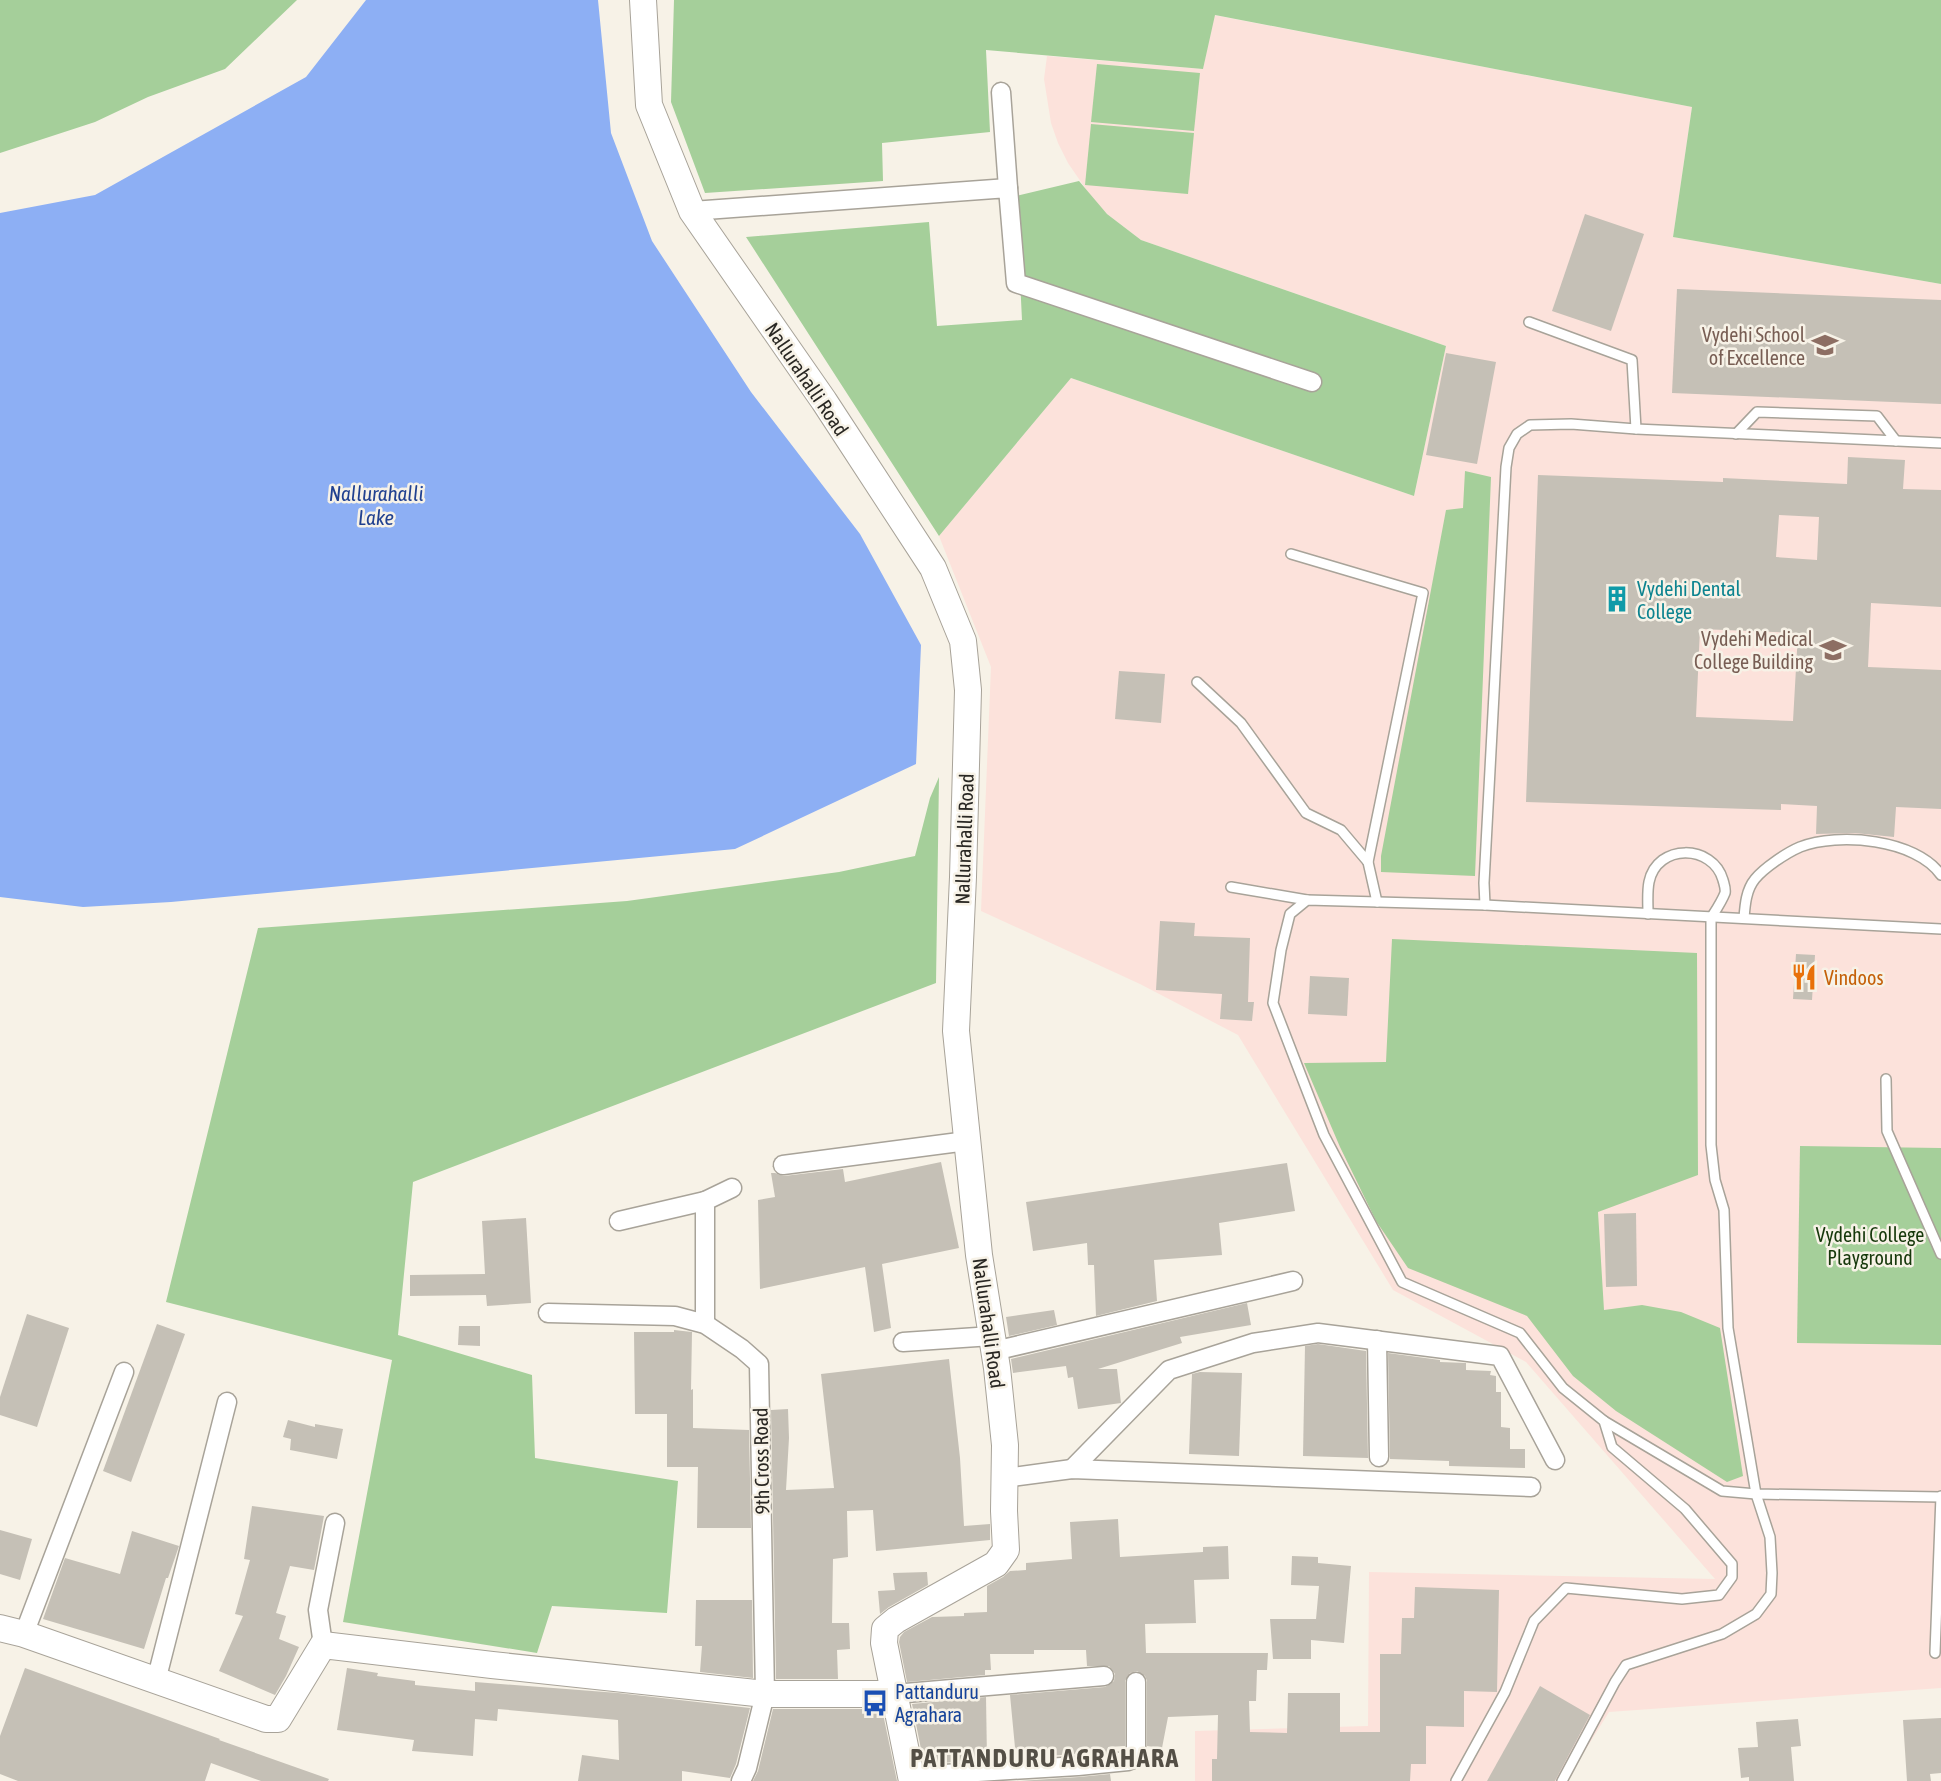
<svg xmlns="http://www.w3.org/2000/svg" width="1941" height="1781" font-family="'Asap Condensed',sans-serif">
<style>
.education{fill:#fce2db}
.green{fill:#a5cf9a}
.water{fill:#8daff4}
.building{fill:#c5c0b6;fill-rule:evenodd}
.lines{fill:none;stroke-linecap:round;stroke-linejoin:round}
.lane-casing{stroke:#a8a399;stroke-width:12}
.street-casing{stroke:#a8a399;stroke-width:21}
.secondary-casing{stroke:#a8a399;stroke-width:28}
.lane{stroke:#fff;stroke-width:9}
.street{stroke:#fff;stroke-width:18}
.secondary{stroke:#fff;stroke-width:26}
.labels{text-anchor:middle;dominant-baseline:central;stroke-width:5;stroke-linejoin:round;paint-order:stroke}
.education-label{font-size:20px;fill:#785e54;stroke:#f7f2e7;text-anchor:end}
.street-label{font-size:20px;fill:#292723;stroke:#f7f2e7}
.culture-label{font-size:20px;fill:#0d838f;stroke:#f7f2e7;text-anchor:start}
.food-label{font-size:20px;fill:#c56008;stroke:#f7f2e7;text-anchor:start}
.park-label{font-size:20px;fill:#16380b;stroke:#f7f2e7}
.transit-label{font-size:20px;fill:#164399;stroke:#f7f2e7;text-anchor:start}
.water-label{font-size:21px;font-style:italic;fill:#214190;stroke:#f7f2e7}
.district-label{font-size:26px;font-weight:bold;letter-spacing:1.5px;fill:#544f46;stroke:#f7f2e7}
</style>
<rect width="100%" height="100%" fill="#f7f2e7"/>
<polygon class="education" points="1214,15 1692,107 1673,237 1941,284 1941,1688 1609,1712 1566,1781 1195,1781 1195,1731 1368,1726 1369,1572 1715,1579 1526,1362 1393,1290 1238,1035 1140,984 981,911 991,667 939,536 1071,378 1414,496 1446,346 1141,240 1107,214 1092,198 1068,163 1058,143 1051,123 1044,79 1047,56 1203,69"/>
<g class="green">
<polygon points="0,0 297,0 225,69 148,97 95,122 0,153"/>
<polygon points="674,0 1941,0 1941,284 1673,237 1692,107 1215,15 1203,69 986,50 990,132 882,143 883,181 705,193 671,102"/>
<polygon points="1097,64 1200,73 1194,131 1091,122"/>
<polygon points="1091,124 1194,133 1188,194 1085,185"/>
<polygon points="1079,181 1107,214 1141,240 1446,346 1414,496 1071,378 939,536 746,237 929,222 937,326 1022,320 1016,196"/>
<polygon points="1465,471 1491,477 1475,876 1381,872 1381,856 1446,510 1463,508"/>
<polygon points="939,777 936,983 413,1182 398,1335 532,1375 535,1458 678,1481 667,1613 552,1606 537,1653 343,1622 392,1360 166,1302 258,928 627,901 839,872 915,856 930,798"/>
<polygon points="1392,939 1697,953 1698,1175 1598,1212 1604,1310 1642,1305 1681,1312 1720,1328 1743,1476 1727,1482 1616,1411 1573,1376 1527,1316 1408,1268 1376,1221 1340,1147 1304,1063 1386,1062"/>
<polygon points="1800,1146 1941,1148 1941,1345 1797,1343"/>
</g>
<polygon class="water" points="366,0 598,0 611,133 652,241 751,392 860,534 921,645 916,764 735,849 171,902 83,907 0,897 0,213 95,195 306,77"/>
<g class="building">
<polygon points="1585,214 1644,234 1611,331 1552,311"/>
<polygon points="1677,289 1941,300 1941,404 1672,393"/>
<polygon points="1446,353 1496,362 1477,464 1426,455"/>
<path d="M1848,457L1905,460L1903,489L1941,490V607L1871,603L1868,667L1941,670V809L1896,807L1894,837L1855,833L1816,834L1817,806L1781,804V810L1526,802L1538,475L1723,482V478L1847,484ZM1779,515L1819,517L1817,560L1776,557ZM1700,629L1798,633L1793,721L1696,717Z"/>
<polygon points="1119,671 1165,674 1161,723 1115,719"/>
<polygon points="1160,921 1195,923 1194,936 1250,938 1248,1002 1254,1002 1252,1021 1220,1019 1222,994 1156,990"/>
<polygon points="1796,954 1815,955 1812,1000 1793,999"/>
<polygon points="1310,976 1349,978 1347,1016 1308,1014"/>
<polygon points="941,1162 959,1248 882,1264 891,1328 874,1332 865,1267 760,1289 758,1200 775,1197 771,1173 775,1173 784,1176 843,1169 845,1182"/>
<polygon points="1287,1163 1295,1211 1219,1223 1222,1255 1154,1260 1157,1301 1096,1316 1094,1265 1088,1265 1087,1243 1033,1251 1026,1202"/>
<polygon points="1636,1213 1637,1286 1606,1287 1604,1214"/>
<polygon points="526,1218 531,1303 487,1306 486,1295 410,1296 410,1275 485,1274 482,1221"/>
<polygon points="1247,1303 1251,1325 1180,1337 1182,1343 1098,1369 1117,1369 1121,1403 1078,1409 1073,1377 1068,1378 1066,1366 1013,1373 1011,1359"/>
<polygon points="1054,1310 1057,1325 1009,1336 1006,1317"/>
<polygon points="27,1314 69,1328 37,1427 0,1415 0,1397"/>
<polygon points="157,1324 185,1334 131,1482 103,1471"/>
<polygon points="459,1326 480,1326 480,1346 458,1345"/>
<polygon points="674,1330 692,1332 691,1390 693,1389 693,1428 749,1430 751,1528 697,1528 698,1467 667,1467 667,1414 635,1414 634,1332 674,1332"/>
<polygon points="1318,1344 1366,1351 1368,1458 1303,1456 1305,1346"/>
<polygon points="1388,1353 1440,1360 1440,1362 1466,1363 1466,1370 1491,1371 1490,1375 1496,1376 1496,1392 1501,1392 1501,1427 1510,1428 1510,1449 1525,1449 1525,1468 1449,1466 1449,1461 1390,1459"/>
<polygon points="949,1359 960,1458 964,1526 990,1524 990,1540 876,1551 873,1510 847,1511 848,1557 833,1559 832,1623 849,1623 850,1649 837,1650 838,1679 776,1679 771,1410 788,1409 789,1438 786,1490 834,1488 821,1374"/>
<polygon points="1200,1372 1242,1373 1239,1456 1189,1454 1192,1374"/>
<polygon points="288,1420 315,1427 315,1424 343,1429 337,1459 290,1450 291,1439 283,1437"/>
<polygon points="252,1506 324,1516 314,1570 290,1566 276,1613 286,1616 279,1639 299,1647 286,1676 275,1695 219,1671 243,1616 235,1614 250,1560 244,1559"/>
<polygon points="1118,1519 1120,1557 1203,1552 1203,1547 1228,1546 1229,1579 1194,1580 1196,1623 1145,1624 1146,1653 1268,1653 1267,1670 1257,1670 1256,1701 1249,1701 1250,1732 1287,1733 1288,1693 1340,1693 1340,1732 1380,1732 1380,1654 1401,1654 1402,1618 1414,1618 1415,1587 1499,1590 1497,1692 1464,1691 1464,1727 1426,1726 1426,1764 1411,1764 1410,1781 1212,1781 1212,1759 1217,1759 1218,1715 1168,1717 1162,1748 1147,1746 1147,1681 1145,1676 1137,1671 1130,1673 1125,1681 1125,1746 1108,1747 1108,1752 1016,1758 1010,1695 1105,1687 1114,1681 1115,1674 1109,1666 1087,1666 1086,1650 1034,1650 1034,1654 990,1654 991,1670 985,1670 985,1675 907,1682 899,1642 900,1637 904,1632 932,1617 964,1616 964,1613 987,1612 987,1586 1003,1577 1010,1571 1026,1570 1026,1563 1072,1559 1070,1522"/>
<polygon points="0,1530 32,1539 20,1580 0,1574"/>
<polygon points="132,1531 179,1546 168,1578 166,1578 144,1649 43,1619 65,1558 120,1574"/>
<polygon points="1292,1556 1318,1557 1318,1563 1351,1566 1344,1643 1311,1640 1311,1659 1273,1659 1270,1619 1316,1619 1319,1586 1291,1585"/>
<polygon points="927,1572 928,1585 889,1607 880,1614 878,1591 895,1590 893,1573"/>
<polygon points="696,1600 752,1600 753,1678 700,1672 702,1646 695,1646"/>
<polygon points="25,1668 220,1739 219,1740 329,1779 328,1781 261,1781 211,1763 205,1781 18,1781 0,1774 0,1736"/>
<polygon points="347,1668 378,1673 377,1676 415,1681 415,1685 475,1691 475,1682 618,1693 750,1708 736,1764 730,1778 682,1771 682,1781 578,1781 582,1755 619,1760 618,1720 498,1709 497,1721 475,1719 473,1756 412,1751 414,1740 337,1730"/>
<polygon points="1540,1686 1590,1715 1555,1781 1487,1781"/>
<polygon points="986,1697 987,1760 924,1764 912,1704"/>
<polygon points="773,1709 882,1709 897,1781 753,1781 758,1771"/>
<polygon points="1941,1718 1941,1773 1930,1774 1931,1781 1907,1781 1903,1720"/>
<polygon points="1798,1719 1801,1746 1791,1747 1794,1781 1749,1781 1749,1777 1741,1778 1738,1748 1758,1747 1756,1722"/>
<polygon points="1110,1774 1111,1781 1019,1781 1079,1777"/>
</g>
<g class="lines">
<g class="lane-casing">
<g id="lane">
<polyline points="1529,322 1632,360 1636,429"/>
<polyline points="1736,434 1757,412 1877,416 1896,441"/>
<polyline points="1291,554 1423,593 1368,862 1377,902"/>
<polyline points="1197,682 1241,723 1306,813 1341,830 1368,862"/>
<polyline points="1231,887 1307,900"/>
<polyline points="1485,905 1484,883 1506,467 1509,448 1517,434 1530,425 1571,424 1636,429 1941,443"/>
<path d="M1744,918C1745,905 1746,890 1755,879C1764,868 1786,853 1800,847C1838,832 1916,839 1941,875"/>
<polyline points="1886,1079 1887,1131 1941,1254"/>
<polyline points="1604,1421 1722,1491 1756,1494 1941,1497"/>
<polyline points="1935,1653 1941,1496"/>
<polyline points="1456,1781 1505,1692 1534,1621 1566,1588 1682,1599 1719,1595 1732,1577 1732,1564 1685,1509 1612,1447 1604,1421 1563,1388 1520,1333 1402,1282 1324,1135 1273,1003 1281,950 1290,914 1307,900 1485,905 1941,929"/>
<path d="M1562,1781L1615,1682L1626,1665L1722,1634L1756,1614L1771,1594L1772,1573L1770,1537L1756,1494L1728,1328L1724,1210L1715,1180L1711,1145V918C1716,910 1722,901 1725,893C1726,889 1724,884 1723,880C1713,844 1657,843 1649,882C1647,892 1648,903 1648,914"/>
</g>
</g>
<g class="street-casing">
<g id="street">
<polyline points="1001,92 1008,188"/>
<polyline points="692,211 1008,188 1016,283 1312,382"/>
<polyline points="783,1165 967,1141"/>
<polyline points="619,1221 705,1201"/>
<polyline points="548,1313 675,1316 705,1324 742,1349 759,1364 765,1694 747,1768 741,1781"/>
<polyline points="705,1324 705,1201 732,1188"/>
<polyline points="1377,1340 1379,1457"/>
<polyline points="903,1342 992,1336"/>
<polyline points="994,1351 1293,1281"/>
<polyline points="1072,1469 1169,1370 1253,1343 1318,1333 1500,1356 1555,1460"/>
<polyline points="1005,1478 1072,1469 1531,1487"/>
<polyline points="24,1634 124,1372"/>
<polyline points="323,1645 318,1610 335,1523"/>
<polyline points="156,1681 227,1402"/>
<polyline points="894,1694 1104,1676"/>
<polyline points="911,1776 1078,1766 1128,1761 1136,1758 1136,1682"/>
</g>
</g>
<g class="secondary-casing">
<g id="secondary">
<polyline points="643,0 649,105 692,211 824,401 933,568 963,641 968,690 963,877 956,1031 979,1255 997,1368 1005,1445 1004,1511 1006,1550 996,1564 896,1620 885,1629 884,1643 912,1781"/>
<polyline points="0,1628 24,1634 266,1719 278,1719 323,1645 492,1665 765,1694 894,1694"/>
</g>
</g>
<use href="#lane" class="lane"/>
<use href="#street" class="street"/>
<use href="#secondary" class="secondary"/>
</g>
<defs>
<g id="school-bare" transform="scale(2.07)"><path d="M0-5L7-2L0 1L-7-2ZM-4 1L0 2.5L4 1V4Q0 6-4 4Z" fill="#8d6e63" stroke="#f7f2e7" stroke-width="2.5" paint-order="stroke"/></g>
<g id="building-bare" transform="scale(2.07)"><path d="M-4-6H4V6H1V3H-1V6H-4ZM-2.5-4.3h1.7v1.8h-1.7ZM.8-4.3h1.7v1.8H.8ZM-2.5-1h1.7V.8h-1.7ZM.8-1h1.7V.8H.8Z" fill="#0f9aa8" stroke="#f7f2e7" stroke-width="2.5" paint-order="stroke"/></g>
<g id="university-bare" transform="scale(2.07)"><path d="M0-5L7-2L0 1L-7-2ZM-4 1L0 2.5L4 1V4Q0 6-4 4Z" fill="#8d6e63" stroke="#f7f2e7" stroke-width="2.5" paint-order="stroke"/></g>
<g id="restaurant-bare" transform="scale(2.07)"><path d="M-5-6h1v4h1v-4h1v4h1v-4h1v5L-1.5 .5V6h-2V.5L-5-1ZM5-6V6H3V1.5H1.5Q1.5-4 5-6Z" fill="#e8710a" stroke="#f7f2e7" stroke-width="2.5" paint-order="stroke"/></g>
<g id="bus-bare" transform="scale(2.07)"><path d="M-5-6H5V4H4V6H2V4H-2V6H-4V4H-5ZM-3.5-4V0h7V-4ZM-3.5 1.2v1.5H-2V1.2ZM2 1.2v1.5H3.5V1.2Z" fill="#1a4fb4" stroke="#f7f2e7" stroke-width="2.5" paint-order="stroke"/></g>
</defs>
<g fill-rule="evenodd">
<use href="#school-bare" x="1825" y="345"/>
<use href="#building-bare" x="1617" y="599"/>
<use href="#university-bare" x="1833" y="650"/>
<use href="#restaurant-bare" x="1804" y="977"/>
<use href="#bus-bare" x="875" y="1703"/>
</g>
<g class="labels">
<g class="education-label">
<text x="1805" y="334">Vydehi School<tspan x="1805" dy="23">of Excellence</tspan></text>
<text x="1813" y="638">Vydehi Medical<tspan x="1813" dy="23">College Building</tspan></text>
</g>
<g class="street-label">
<text transform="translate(807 379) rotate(56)">Nallurahalli Road</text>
<text transform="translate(964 839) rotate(-88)">Nallurahalli Road</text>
<text transform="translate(989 1323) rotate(82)">Nallurahalli Road</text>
<text transform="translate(761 1461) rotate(-91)">9th Cross Road</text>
</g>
<g class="culture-label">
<text x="1637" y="588">Vydehi Dental<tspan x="1637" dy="23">College</tspan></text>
</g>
<g class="food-label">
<text x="1824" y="977">Vindoos</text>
</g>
<g class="park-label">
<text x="1870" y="1234">Vydehi College<tspan x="1870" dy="23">Playground</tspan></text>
</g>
<g class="transit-label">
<text x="895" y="1691">Pattanduru<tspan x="895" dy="23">Agrahara</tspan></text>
</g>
<g class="water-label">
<text x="376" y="493">Nallurahalli<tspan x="376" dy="24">Lake</tspan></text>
</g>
<g class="district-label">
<text x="1045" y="1758">PATTANDURU AGRAHARA</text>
</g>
</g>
</svg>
